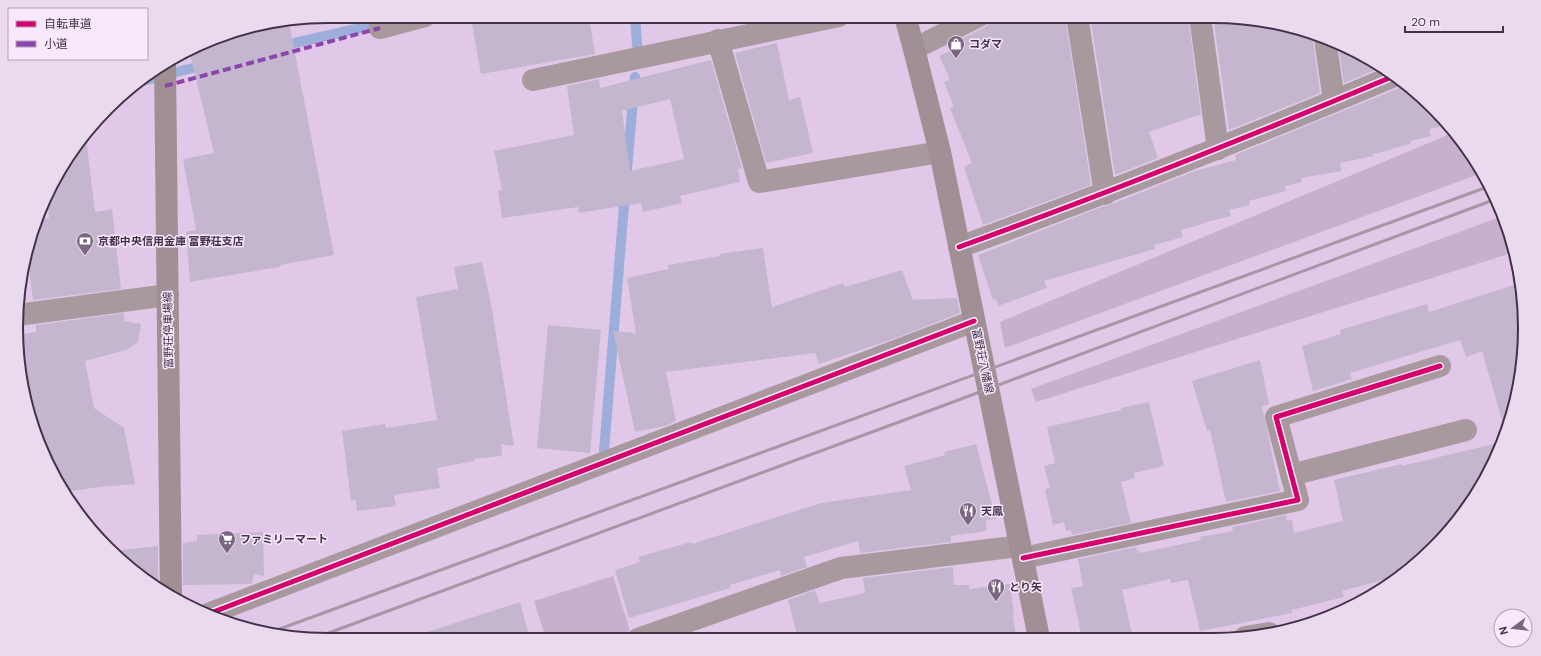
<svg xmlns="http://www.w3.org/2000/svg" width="1541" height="656" font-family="'DM Sans','Noto Sans JP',sans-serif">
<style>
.green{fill:#c7afce}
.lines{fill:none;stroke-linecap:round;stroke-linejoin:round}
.stream{stroke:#9eaeda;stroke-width:10}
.building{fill:#c4b6cf;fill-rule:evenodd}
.minor{stroke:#a8999e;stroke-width:22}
.secondary{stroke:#a08f94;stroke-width:22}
.rail{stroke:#a697a6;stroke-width:3}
.quiet{stroke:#8e44ad;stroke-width:4;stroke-dasharray:8 4;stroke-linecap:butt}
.cycleway-casing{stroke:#f7e9fb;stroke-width:8}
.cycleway{stroke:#d6006c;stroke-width:5}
.labels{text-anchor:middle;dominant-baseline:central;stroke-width:3;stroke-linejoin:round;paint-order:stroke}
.poi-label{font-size:11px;font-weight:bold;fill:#433149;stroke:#f7e9fb;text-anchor:start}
.street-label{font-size:11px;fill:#433149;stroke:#f7e9fb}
.rim{fill:none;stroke:#433149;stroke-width:2}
</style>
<rect width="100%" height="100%" fill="#e1c8e8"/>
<g class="green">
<polygon points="1455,132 1461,138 1482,173 1005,348 1000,322"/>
<polygon points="1503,216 1515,252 1036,402 1031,389"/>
<polygon points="613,576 630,631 605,639 546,639 534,601"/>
</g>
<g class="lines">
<g class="stream">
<polyline points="635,16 637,45"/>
<polyline points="281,46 365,27"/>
<polyline points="172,73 205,65"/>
<polyline points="138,82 151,79"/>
<polyline points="627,169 635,77"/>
<polyline points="604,451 625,193"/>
</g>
</g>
<g class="building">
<polygon points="489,16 589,16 595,54 481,74 471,19"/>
<polygon points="991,16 1065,16 1091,185 983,225 964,167 972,163 950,108 954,107 944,82 950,79 939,56 952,50 950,45 985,27 990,22"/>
<polygon points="1090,16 1188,16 1201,114 1149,132 1158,158 1115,175"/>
<polygon points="1213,16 1314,33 1313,40 1320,93 1229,130"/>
<polygon points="289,22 334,255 280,265 280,267 190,282 186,232 196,230 183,159 214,153 189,50 228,33"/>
<polygon points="777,43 789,100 800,97 813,153 766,163 735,53"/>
<polygon points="1338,44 1369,58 1382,67 1344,83"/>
<path d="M711,60L742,168L738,169L740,182L680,196L682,203L643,212L641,203L579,213L578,207L502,218L498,190H502L494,151L574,135L567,86L599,79L600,88ZM670,99L684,159L630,171L622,111Z"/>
<polygon points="1404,83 1419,94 1448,125 1429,129 1431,136 1410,141 1410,144 1391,149 1391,150 1373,154 1373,156 1340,163 1341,171 1301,178 1302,182 1285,186 1286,191 1249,201 1250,205 1229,210 1231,216 1203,223 1203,224 1181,230 1183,237 1154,245 1155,249 1044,281 1047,288 998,306 996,299 993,300 978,255 1104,206 1107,206 1195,171 1236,160 1235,155 1399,88"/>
<polygon points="86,138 95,212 112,209 121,289 33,300 27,253 40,220 49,218 47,200 58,172"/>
<polygon points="763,248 772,307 843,283 845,287 902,270 913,300 957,298 960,313 896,338 819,364 815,353 666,372 676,421 665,426 635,432 613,331 636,333 627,278 668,269 668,265 720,256 719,254"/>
<polygon points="482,262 492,309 514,446 501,444 502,456 474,459 474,461 437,468 440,488 394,495 396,506 357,511 356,500 351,501 342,431 385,424 386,428 437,420 416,297 458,289 454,267"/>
<polygon points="1520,283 1524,308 1522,369 1508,428 1506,434 1482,351 1466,357 1460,340 1350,373 1352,379 1313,391 1302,346 1341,334 1340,330 1427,304 1429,312"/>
<polygon points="124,313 124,321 141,324 138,342 126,350 85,361 94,408 124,428 135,484 100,487 64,492 58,484 22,389 17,335 36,332 36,325"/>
<polygon points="548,325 601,330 590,453 537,448"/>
<polygon points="1260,360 1269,404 1262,406 1280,491 1226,502 1210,430 1207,431 1192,381"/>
<polygon points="1149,402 1164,466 1134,473 1135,478 1121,482 1131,523 1072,535 1071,530 1066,531 1064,522 1053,525 1045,489 1050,488 1044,466 1055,463 1047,427 1121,410 1121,408"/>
<polygon points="1502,442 1472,502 1419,563 1398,576 1342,591 1344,597 1292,610 1292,613 1200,631 1188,580 1171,583 1170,579 1122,590 1133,638 1082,638 1071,588 1083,586 1078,559 1136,547 1137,551 1139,550 1140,553 1201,540 1200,537 1233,531 1232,527 1286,515 1287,521 1292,520 1294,533 1343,521 1334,480 1402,464 1402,466"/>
<polygon points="976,444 996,519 986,520 987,531 951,536 951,542 860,553 858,541 804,557 807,567 781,576 780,570 730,585 730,588 629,618 615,570 640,562 638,557 691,542 692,544 821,503 911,490 904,466 945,455 944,452"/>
<polygon points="263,532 264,576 254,574 252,584 183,585 183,543 197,541 197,535"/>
<polygon points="158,546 158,585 154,585 122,563 113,551"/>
<polygon points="953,567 954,585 969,585 969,589 1010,584 1014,615 1013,616 1016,638 798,639 788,600 815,590 820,603 865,593 863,578"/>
<polygon points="520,602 530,639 422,640 421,634"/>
</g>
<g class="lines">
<g class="minor">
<polyline points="379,16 380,28 425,16"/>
<polyline points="1077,16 1105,194"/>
<polyline points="1200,16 1218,149"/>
<polyline points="1325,38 1334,101"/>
<polyline points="718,40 759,182 940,152"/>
<polyline points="914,49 979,16"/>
<polyline points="533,80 839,16"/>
<path d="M959,247C1106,194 1251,136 1394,76"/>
<polyline points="17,315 168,295"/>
<polyline points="1291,475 1466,430"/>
<polyline points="1023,558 1298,500 1276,417 1440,366"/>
<polyline points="208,614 974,321"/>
<polyline points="1245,637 1269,633"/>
<polyline points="638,639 841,568 1020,546"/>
</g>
<g class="secondary">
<polyline points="905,16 914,49 940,152 1039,638"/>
<polyline points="165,63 171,598"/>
</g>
<g class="rail">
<polyline points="274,631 1490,186"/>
<polyline points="315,638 945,405 1496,199"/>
</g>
<polyline class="quiet" points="165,86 380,28"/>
<g class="cycleway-casing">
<g id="cycleway">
<path d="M959,247C1106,194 1251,136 1394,76"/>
<polyline points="1023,558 1298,500 1276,417 1440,366"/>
<polyline points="208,614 974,321"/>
</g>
</g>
<use href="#cycleway" class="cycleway"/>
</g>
<defs>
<g id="shop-pin" transform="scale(0.9)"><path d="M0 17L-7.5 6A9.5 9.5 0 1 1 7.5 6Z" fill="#7a6681" stroke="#f7e9fb"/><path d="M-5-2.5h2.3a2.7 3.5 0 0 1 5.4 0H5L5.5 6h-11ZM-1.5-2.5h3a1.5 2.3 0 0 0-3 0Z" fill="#fff"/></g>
<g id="bank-pin" transform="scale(0.9)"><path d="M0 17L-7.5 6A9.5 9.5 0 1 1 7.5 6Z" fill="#7a6681" stroke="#f7e9fb"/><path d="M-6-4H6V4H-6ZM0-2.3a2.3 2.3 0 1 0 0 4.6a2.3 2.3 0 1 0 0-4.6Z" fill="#fff"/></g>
<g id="restaurant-pin" transform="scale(0.9)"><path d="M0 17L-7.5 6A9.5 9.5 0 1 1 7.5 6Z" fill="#7a6681" stroke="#f7e9fb"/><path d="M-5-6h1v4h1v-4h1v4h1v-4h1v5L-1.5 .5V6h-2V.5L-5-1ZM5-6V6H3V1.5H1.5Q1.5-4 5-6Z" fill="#fff"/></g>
<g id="supermarket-pin" transform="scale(0.9)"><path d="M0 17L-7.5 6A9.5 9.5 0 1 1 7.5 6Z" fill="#7a6681" stroke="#f7e9fb"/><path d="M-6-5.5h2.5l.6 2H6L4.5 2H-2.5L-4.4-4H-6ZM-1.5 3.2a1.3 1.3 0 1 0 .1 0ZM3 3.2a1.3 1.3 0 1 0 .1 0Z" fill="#fff"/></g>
</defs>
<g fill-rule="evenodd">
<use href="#shop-pin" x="956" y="44"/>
<use href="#bank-pin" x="85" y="241"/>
<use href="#restaurant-pin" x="968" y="511"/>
<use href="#supermarket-pin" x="227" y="539"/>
<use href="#restaurant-pin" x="996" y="587"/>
</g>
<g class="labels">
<g class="poi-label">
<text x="969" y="44">コダマ</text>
<text x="98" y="241">京都中央信用金庫 富野荘支店</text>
<text x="981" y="511">天鳳</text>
<text x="240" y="539">ファミリーマート</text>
<text x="1009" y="587">とり矢</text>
</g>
<g class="street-label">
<text transform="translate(168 330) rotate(-91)">富野荘停車場線</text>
<text transform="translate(983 361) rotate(78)">富野荘八幡線</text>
</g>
</g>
<path d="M0 0H1541V656H0ZM328 23H1213A305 305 0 0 1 1518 328V328A305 305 0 0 1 1213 633H328A305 305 0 0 1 23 328V328A305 305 0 0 1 328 23Z" fill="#e9daed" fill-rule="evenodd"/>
<path class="rim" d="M328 23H1213A305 305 0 0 1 1518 328V328A305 305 0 0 1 1213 633H328A305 305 0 0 1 23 328V328A305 305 0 0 1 328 23Z"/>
<rect x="8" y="8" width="140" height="52" fill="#f7e9fb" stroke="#af9fb4"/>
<rect x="16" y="21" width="20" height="6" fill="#d6006c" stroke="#af9fb4"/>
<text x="44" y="28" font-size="12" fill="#433149">自転車道</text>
<rect x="16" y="41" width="20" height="6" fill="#8e44ad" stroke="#af9fb4"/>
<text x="44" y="48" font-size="12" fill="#433149">小道</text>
<g transform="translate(1513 628) rotate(255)"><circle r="19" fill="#f7e9fb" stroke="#af9fb4"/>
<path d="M0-3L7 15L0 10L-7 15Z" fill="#7a6681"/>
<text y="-6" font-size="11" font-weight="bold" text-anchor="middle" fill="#433149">N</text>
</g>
<path d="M1405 26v6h98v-6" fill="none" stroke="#433149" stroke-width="2"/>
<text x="1411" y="26" font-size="12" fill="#433149" stroke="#f7e9fb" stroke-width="3" paint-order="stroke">20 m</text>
</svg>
